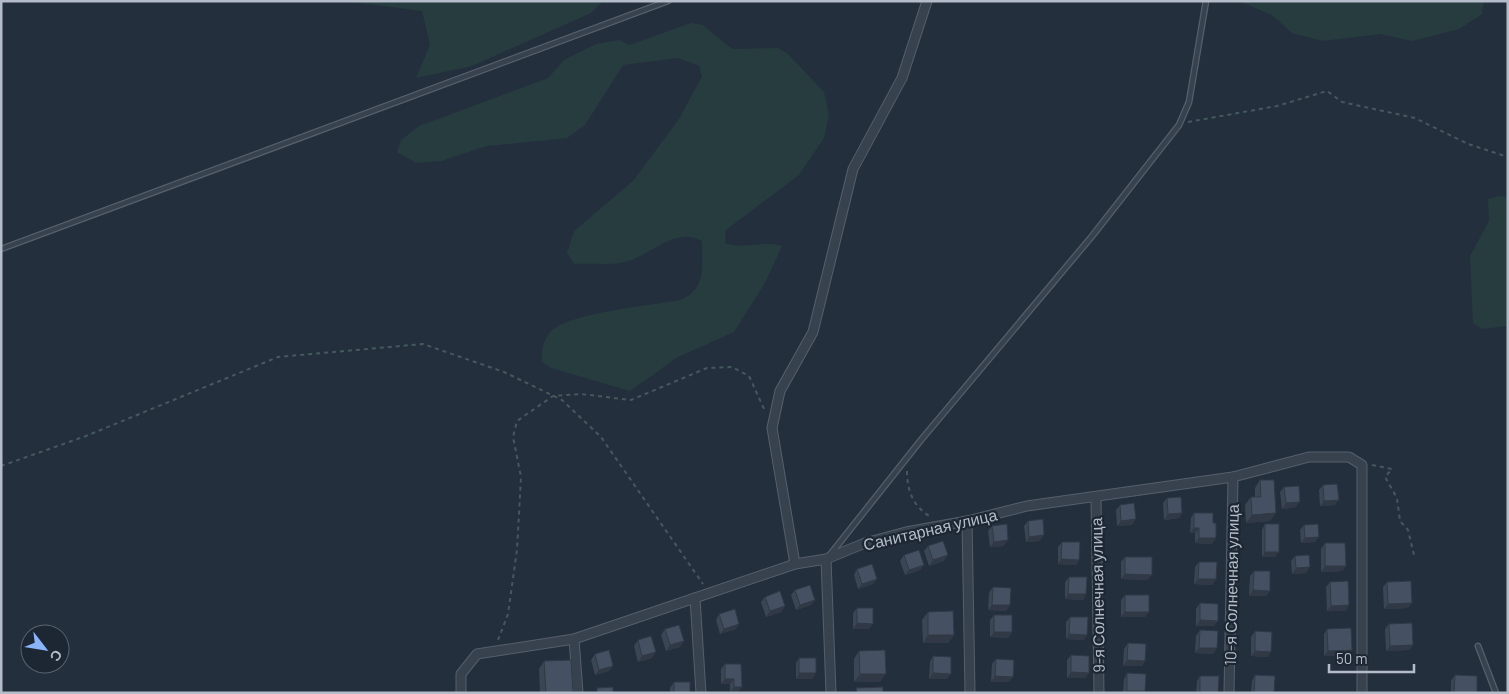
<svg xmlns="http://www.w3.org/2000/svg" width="1509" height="694" font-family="Barlow,sans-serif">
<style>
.green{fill:#263c3f}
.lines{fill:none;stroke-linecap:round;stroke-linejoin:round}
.lane-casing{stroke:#565f6c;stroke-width:7}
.street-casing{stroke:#565f6c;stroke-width:11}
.path{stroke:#44595c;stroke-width:2;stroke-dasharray:4 4;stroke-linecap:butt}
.lane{stroke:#38414e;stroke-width:4.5}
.street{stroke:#38414e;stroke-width:9}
.wall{fill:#3b4654}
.shaded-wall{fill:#303945}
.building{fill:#455162;stroke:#303945}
.labels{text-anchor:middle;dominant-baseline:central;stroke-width:4.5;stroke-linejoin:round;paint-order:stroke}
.street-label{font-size:16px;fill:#b4bcc9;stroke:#1d2633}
</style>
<rect width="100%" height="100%" fill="#242f3e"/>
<g class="green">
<polygon points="345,1 603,1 591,13 472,66 416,78 430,45 422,11"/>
<polygon points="1239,1 1484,1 1482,14 1459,29 1412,41 1380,34 1323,41 1292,33 1272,15"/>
<path d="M691,23L703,25L732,49L778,48L788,54L824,92L829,115L824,138L799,175L726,230L725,243C744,250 763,240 782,246L765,283L734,332L678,357L630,391L551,368L542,362C541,350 544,335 555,328C576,313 651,305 680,300C707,289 702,266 702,241C674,225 648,259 620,263C605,265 589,263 574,264L567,253L574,231L633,181L679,119L702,76L699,66L678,58L623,65L585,125L567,138L487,146L441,161L416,163L397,152L401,140L419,126L548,78L564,60L596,44L619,40L629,45Z"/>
<polygon points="1500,196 1508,197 1508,326 1482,329 1473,323 1470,256 1489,221 1488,199"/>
</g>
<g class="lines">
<g class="lane-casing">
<g id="lane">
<polyline points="1,249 668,1"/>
<polyline points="829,556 921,440 1093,235 1179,125 1189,102 1206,1"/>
<polyline points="1478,646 1496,693"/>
</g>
</g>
<g class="street-casing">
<g id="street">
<polyline points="1096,497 1099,693"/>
<polyline points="967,521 970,693"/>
<polyline points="826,559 831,693"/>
<polyline points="795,564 772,428 780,391 813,332 853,169 902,78 927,1"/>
<polyline points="695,598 701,693"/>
<polyline points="574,639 578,693"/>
<polyline points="461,693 461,674 477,654 574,639 795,564 826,559 865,543 906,532 967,521 1027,506 1233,477 1309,457 1349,457 1362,465 1362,693"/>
<polyline points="1229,693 1233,477"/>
</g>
</g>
<g class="path">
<polyline points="1188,122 1277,106 1327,91 1342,102 1415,118 1468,144 1508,157"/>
<polyline points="1372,465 1392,469 1385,477 1397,498 1400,521 1408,530 1414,555"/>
<polyline points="1,466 86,436 278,357 423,344 504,372 562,400 601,437 703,584"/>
<path d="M907,471C907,490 913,507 931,517"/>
<polyline points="498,640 508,614 517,550 521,477 513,437 517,421 553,396 581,394 631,400 707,368 732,367 749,376 765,411"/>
</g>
<use href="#lane" class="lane"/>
<use href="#street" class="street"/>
</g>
<g class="wall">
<polygon points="1260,480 1270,521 1246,523 1245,505 1251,497 1255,497 1255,488"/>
<polygon points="1323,485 1335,505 1320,506 1319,490"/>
<polygon points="1284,487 1296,507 1282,509 1280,492"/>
<polygon points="1167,498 1182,513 1179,518 1164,520 1163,503"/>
<polygon points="1120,505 1132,525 1117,526 1116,510"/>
<polygon points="1194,513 1212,544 1195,543 1195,533 1190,533 1191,518"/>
<polygon points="1028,521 1040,541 1026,542 1024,526"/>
<polygon points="1265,524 1275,557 1262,557 1262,530"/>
<polygon points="1304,525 1315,542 1301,543 1300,530"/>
<polygon points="992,526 1004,546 990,547 988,531"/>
<polygon points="1062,542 1079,560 1076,565 1058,564 1058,547"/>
<polygon points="1325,543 1346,566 1342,571 1321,572 1321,549"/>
<polygon points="928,546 944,561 929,566 924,551"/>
<polygon points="904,555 924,565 920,570 905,575 900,561"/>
<polygon points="1295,556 1306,573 1292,574 1291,561"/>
<polygon points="1125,557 1148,580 1121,579 1121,562"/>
<polygon points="1199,562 1216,579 1212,585 1194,584 1195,567"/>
<polygon points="857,569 877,579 873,584 858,589 854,575"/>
<polygon points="1254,571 1270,591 1266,596 1249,596 1250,576"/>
<polygon points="1069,577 1086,594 1083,600 1065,599 1065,582"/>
<polygon points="1330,582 1346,611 1327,611 1326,587"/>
<polygon points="1387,582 1408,608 1384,609 1383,587"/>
<polygon points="993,587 1010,605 1006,611 988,610 989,593"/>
<polygon points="795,590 815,600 811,605 796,610 791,595"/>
<polygon points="1125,595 1145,617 1121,617 1121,600"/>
<polygon points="765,597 785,606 781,612 766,617 761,602"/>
<polygon points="1200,603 1214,626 1196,626 1196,609"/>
<polygon points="857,608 869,629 853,629 853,613"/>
<polygon points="928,612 954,635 948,643 923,643 922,620"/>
<polygon points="719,614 736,629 720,634 716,620"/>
<polygon points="994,615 1012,632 1008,638 990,637 990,620"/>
<polygon points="1070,617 1087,635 1084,640 1066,639 1066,622"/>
<polygon points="1389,624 1413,645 1409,650 1386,651 1385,629"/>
<polygon points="665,629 680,647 666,651 661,635"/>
<polygon points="1327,629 1348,655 1324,656 1324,634"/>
<polygon points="1200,630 1217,648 1213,654 1195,653 1196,636"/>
<polygon points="1255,631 1268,657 1251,656 1251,637"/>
<polygon points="638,640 652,658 638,662 634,646"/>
<polygon points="1128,643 1145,661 1142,666 1123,666 1124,649"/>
<polygon points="859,651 880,682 854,682 854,659"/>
<polygon points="595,654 613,666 609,671 595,675 591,660"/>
<polygon points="1071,655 1089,673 1085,678 1067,678 1067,660"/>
<polygon points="933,656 947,679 929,679 930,662"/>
<polygon points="799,658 816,673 812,679 796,679 796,663"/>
<polygon points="996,659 1009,682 991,682 992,664"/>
<polygon points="544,661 573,693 540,693 539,669"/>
<polygon points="725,664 742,687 738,692 730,692 730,684 721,684 721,669"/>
<polygon points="1127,673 1144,693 1123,693 1124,679"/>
<polygon points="1255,675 1274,693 1251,693 1252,681"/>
<polygon points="1455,675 1477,693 1451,693 1451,681"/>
<polygon points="1200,676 1218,693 1196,693 1197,681"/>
<polygon points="674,682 690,693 670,693 670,688"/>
</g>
<g class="shaded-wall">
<polygon points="1339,500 1335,505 1320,506 1324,501"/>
<polygon points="1300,502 1296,507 1282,509 1286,503"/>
<polygon points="1182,513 1179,518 1164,520 1168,514"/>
<polygon points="1276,513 1270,521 1246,523 1252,515"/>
<polygon points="1136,519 1132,525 1117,526 1121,521"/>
<polygon points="1194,528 1199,528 1195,533 1190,533"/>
<polygon points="1044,535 1040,541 1026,542 1029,537"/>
<polygon points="1319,537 1315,542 1301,543 1305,538"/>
<polygon points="1199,538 1216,538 1212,544 1195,543"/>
<polygon points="1008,540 1004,546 990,547 994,542"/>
<polygon points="1265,552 1279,552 1275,557 1262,557"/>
<polygon points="948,555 944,561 929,566 933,560"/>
<polygon points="1061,559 1079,560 1076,565 1058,564"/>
<polygon points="924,565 920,570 905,575 909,570"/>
<polygon points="1325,566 1346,566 1342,571 1321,572"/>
<polygon points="1310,567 1306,573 1292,574 1296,568"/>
<polygon points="1125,574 1152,575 1148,580 1121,579"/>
<polygon points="877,579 873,584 858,589 862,584"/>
<polygon points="1198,579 1216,579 1212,585 1194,584"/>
<polygon points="1253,590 1270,591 1266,596 1249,596"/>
<polygon points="1068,594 1086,594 1083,600 1065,599"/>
<polygon points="815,600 811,605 796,610 800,605"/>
<polygon points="1412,603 1408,608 1384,609 1388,604"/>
<polygon points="992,605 1010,605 1006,611 988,610"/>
<polygon points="1349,605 1346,611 1327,611 1331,606"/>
<polygon points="785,606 781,612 766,617 770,611"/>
<polygon points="1125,612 1149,612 1145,617 1121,617"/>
<polygon points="1200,620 1218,621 1214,626 1196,626"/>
<polygon points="857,623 873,624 869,629 853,629"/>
<polygon points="739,624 736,629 720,634 724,629"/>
<polygon points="994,632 1012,632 1008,638 990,637"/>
<polygon points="1069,634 1087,635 1084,640 1066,639"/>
<polygon points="928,635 954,635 948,643 923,643"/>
<polygon points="684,641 680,647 666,651 670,645"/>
<polygon points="1413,645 1409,650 1386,651 1390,646"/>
<polygon points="1199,648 1217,648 1213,654 1195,653"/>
<polygon points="1352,650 1348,655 1324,656 1328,651"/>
<polygon points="1255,651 1271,652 1268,657 1251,656"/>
<polygon points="656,652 652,658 638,662 642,656"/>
<polygon points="1127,660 1145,661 1142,666 1123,666"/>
<polygon points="613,666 609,671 595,675 599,670"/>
<polygon points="1071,672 1089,673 1085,678 1067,678"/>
<polygon points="799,673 816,673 812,679 796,679"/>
<polygon points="933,673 951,674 947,679 929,679"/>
<polygon points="860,674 886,674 880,682 854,682"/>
<polygon points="995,676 1013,677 1009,682 991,682"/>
<polygon points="725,679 734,679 730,684 721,684"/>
<polygon points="734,687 742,687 738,692 730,692"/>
<polygon points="1127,691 1145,691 1144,693 1126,693"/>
</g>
<g class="building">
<polygon points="1260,480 1274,480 1276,513 1252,515 1251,497 1261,497"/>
<polygon points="1337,484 1339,500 1324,501 1323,485"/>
<polygon points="1299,486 1300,502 1286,503 1284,487"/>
<polygon points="1181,497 1182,513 1168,514 1167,498"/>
<polygon points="1134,503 1136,519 1121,521 1120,505"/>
<polygon points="1194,513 1213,513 1213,523 1216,523 1216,538 1199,538 1199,528 1194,528"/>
<polygon points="1043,519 1044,535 1029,537 1028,521"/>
<polygon points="1007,524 1008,540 994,542 992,526"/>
<rect x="1265" y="524" width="14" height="28"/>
<polygon points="1318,524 1319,537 1305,538 1304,525"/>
<polygon points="943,541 948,555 933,560 928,546"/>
<polygon points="1062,542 1080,542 1079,560 1061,559"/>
<polygon points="1325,543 1345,543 1346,566 1325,566"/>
<polygon points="919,550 924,565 909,570 904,555"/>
<polygon points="1309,555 1310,567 1296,568 1295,556"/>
<polygon points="1125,557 1152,557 1152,575 1125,574"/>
<polygon points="1199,562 1217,562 1216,579 1198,579"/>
<polygon points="872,564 877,579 862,584 857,569"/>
<polygon points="1254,571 1270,571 1270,591 1253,590"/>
<polygon points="1069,577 1087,577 1086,594 1068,594"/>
<polygon points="1348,581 1349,605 1331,606 1330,582"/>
<polygon points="1411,581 1412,603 1388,604 1387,582"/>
<polygon points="810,585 815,600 800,605 795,590"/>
<polygon points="993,587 1011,588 1010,605 992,605"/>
<polygon points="780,591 785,606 770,611 765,597"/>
<rect x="1125" y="595" width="24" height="17"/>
<polygon points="1200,603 1218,604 1218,621 1200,620"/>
<polygon points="857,608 873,608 873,624 857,623"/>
<polygon points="735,609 739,624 724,629 719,614"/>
<polygon points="953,611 954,635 928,635 928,612"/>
<rect x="994" y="615" width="18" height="17"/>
<polygon points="1070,617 1088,617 1087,635 1069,634"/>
<polygon points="1412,623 1413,645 1390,646 1389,624"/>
<polygon points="679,625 684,641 670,645 665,629"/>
<polygon points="1351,628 1352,650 1328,651 1327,629"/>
<polygon points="1200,630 1218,631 1217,648 1199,648"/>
<polygon points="1255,631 1272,632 1271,652 1255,651"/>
<polygon points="651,636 656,652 642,656 638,640"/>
<polygon points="1128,643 1146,644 1145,661 1127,660"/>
<polygon points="609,650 613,666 599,670 595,654"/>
<polygon points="885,650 886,674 860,674 859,651"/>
<polygon points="1071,655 1089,656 1089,673 1071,672"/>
<polygon points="933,656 951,657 951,674 933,673"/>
<rect x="799" y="658" width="17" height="15"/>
<polygon points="996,659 1014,660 1013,677 995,676"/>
<polygon points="571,660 573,693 546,693 544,661"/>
<polygon points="725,664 741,664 742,687 734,687 734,679 725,679"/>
<polygon points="1127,673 1146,674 1145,691 1127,691"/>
<polygon points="1255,675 1275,676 1274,693 1254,693"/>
<polygon points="1455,675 1477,676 1477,693 1454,693"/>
<polygon points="1200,676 1219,676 1218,693 1200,693"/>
<rect x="674" y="682" width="16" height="11"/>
<polygon points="613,687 613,693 597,693 597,688"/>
<polygon points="883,687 883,693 857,693 856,688"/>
</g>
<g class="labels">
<g class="street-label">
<text transform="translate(930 529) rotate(-13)">Санитарная улица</text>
<text transform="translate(1231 585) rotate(-89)">10-я Солнечная улица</text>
<text transform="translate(1097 595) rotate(-91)">9-я Солнечная улица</text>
</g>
</g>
<rect width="1509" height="694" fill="none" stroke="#b4bcc9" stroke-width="5"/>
<g transform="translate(45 649) rotate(121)"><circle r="24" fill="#1d2633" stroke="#59626f"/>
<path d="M0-4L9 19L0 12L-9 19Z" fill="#8ab4f8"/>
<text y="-8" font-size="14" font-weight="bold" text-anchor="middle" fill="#b4bcc9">С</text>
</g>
<path d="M1329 664v8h85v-8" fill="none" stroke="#b4bcc9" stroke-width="2.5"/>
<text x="1336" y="664" font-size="15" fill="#b4bcc9" stroke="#1d2633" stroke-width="4" paint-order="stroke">50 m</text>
</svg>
